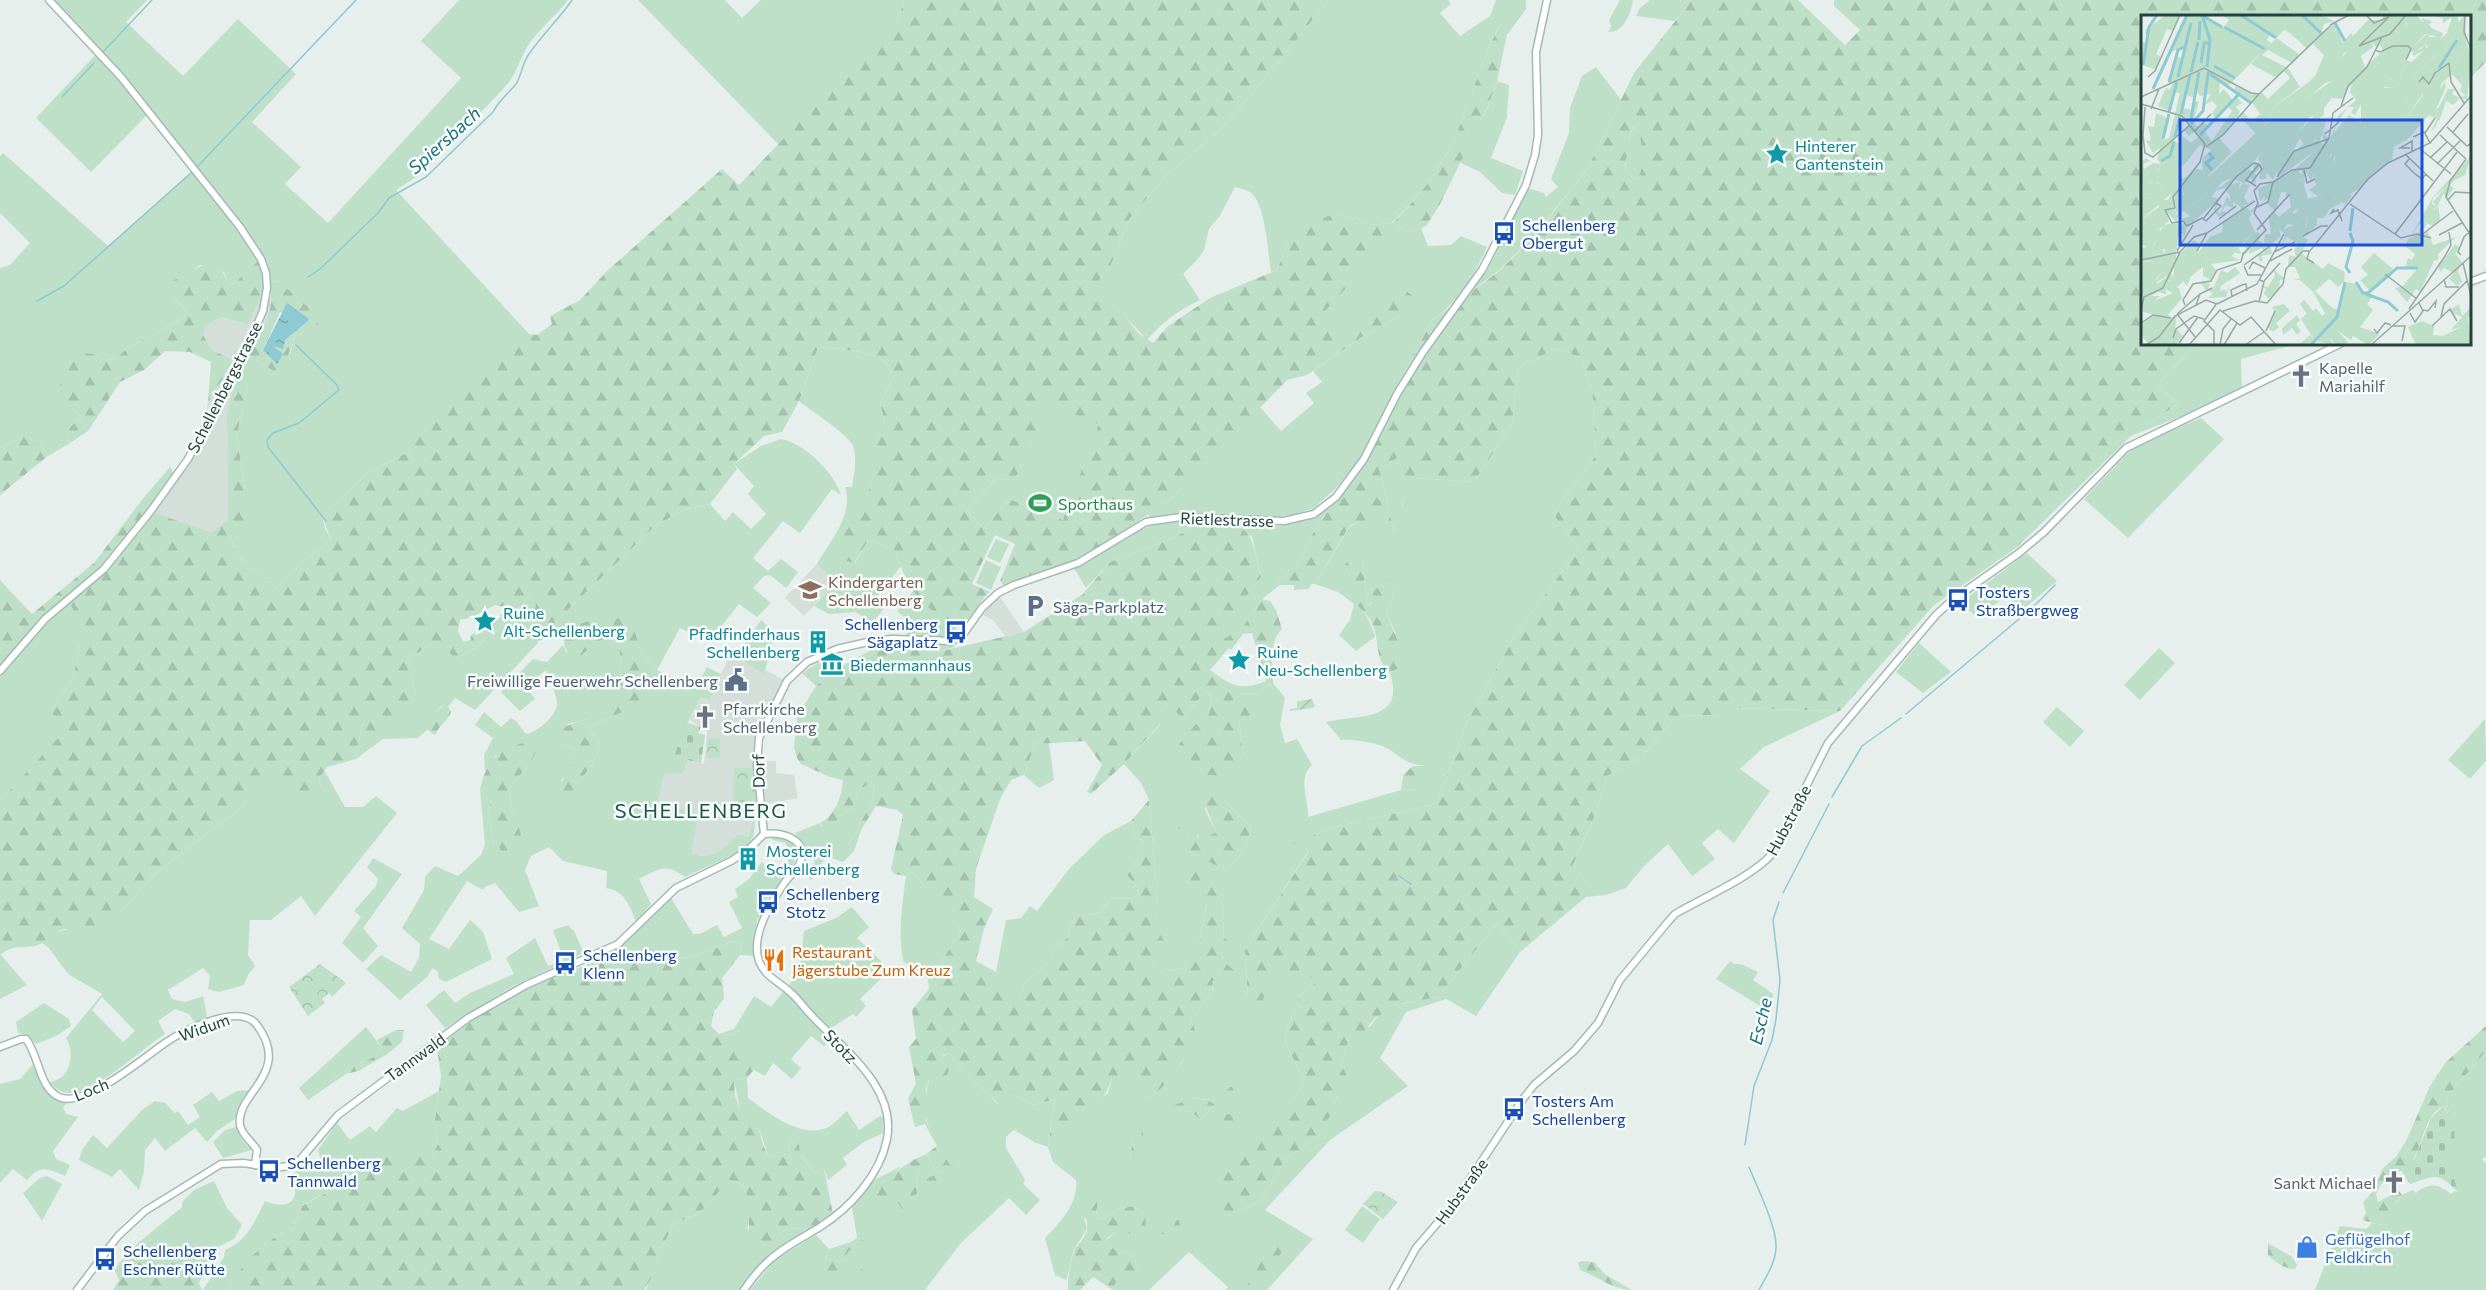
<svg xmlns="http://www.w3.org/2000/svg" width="2486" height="1290" font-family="Commissioner,sans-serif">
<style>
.built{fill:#d4dfda}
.grass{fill:#bfe0c8;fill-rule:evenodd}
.forest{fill:url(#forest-firs);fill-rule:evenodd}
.cemetery{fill:url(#cemetery-stones)}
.park{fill:url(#park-crowns)}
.garden{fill:url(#garden-furrows)}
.water{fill:url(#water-ripples)}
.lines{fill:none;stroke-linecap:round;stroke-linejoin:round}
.stream{stroke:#8ec9d4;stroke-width:1.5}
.secondary-casing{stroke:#a4bbb3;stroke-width:9}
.secondary{stroke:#fff;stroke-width:6}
.labels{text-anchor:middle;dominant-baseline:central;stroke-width:5;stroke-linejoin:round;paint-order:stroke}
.culture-label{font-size:16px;fill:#0d838f;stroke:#f7fbf9;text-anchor:start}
.transit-label{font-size:16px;fill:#164399;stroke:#f7fbf9;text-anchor:start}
.worship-label{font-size:16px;fill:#5b616d;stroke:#f7fbf9;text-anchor:start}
.street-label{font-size:16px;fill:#24423a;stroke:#f7fbf9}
.leisure-label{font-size:16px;fill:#27864d;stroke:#f7fbf9;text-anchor:start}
.education-label{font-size:16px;fill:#785e54;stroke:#f7fbf9;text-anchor:start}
.service-label{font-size:16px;fill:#4e5e75;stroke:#f7fbf9;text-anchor:start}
.food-label{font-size:16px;fill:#c56008;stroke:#f7fbf9;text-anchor:start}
.shop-label{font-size:16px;fill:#366cbe;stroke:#f7fbf9;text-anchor:start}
.water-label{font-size:18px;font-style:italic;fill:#1c6f80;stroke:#f7fbf9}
.quarter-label{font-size:20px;letter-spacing:1.5px;fill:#1f5548;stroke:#f7fbf9}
.inset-river{fill:none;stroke:#8ec9d4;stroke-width:3}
.inset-road{fill:none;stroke:#98aaa4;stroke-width:1.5}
.view{fill:#1d4ed8;fill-opacity:0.15;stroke:#1d4ed8;stroke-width:3}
.inset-edge{fill:none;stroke:#24423a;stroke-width:3}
</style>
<defs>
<pattern id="forest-firs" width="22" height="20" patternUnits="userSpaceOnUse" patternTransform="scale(1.5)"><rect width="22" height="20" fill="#bfe0c8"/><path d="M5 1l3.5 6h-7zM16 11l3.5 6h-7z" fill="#a4c1ad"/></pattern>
<pattern id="cemetery-stones" width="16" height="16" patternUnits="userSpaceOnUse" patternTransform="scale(1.5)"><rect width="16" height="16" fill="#bfe0c8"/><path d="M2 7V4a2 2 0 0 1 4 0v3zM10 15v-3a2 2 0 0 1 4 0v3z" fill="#a4c1ad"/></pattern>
<pattern id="park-crowns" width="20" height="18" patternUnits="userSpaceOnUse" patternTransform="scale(1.5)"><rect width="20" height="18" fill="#bfe0c8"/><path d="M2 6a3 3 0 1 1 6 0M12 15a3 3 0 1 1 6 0" fill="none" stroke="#a4c1ad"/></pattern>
<pattern id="garden-furrows" width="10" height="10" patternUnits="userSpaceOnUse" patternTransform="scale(1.5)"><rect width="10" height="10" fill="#bfe0c8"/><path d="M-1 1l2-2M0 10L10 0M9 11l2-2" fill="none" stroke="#a4c1ad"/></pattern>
<pattern id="water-ripples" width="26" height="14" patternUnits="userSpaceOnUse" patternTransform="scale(1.5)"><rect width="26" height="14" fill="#8ec9d4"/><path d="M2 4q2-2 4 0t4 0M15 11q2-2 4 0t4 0" fill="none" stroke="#74a5ad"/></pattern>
</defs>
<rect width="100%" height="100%" fill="#e6efeb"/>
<g class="built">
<polygon points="267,281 270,290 271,311 235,382 227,415 228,520 213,532 150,512 175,476 205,417 208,403 233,362 211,349 203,335 208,324 220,317 248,325"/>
<polygon points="817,564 836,582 804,616 785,598"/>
<polygon points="1000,597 1003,601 1024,632 1005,636 994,621 983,615 989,606"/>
<polygon points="736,656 764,673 766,670 785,681 762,730 757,761 776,761 776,773 794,775 798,798 763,805 734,808 755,810 748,837 738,834 729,845 713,855 694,855 690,853 691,844 697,823 658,802 664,773 683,773 688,760 704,764 707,731 690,720 701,697 710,700 728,658 733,660"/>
</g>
<g class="grass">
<path d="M49,0H147L126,22L183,76L238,19L296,74L252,122L301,167L285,184L328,223L461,78L421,41L459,0H568C556,16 540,28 529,44C520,58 517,73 506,86L424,172L396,190L530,335L522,334L408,439L410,451L368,473L322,516L325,528L331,540L307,558L277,588L235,553L231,536L245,490L237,436L248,382H235L249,357L274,371L290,353L295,337L306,331L282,282L267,281L243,274L235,284L228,283L224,272L200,265L185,276L173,297L186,310L184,318L128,348L116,358L103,361L94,354L67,403L82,417L69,428L67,445L48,456L40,442L24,437L0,448V268L10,265L30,243L0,213V156L3,153L108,246L193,170L149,113L91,172L36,118L98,52Z"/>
<polygon points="638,0 725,0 742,18 761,0 904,0 899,18 779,145"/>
<path d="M1328,0H1448L1451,4L1440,13L1460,36L1490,16L1496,0H1526V9L1507,35L1499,26C1479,64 1470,107 1451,146C1435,177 1416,199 1392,223L1369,225L1338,213L1287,245L1277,270L1271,272C1268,252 1266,215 1255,197C1250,190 1243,189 1235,187L1219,217L1209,229L1204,250L1198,259L1183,274L1200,300C1178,311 1163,321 1147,340L1125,316L1096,292L1100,278L1110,267L1130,218L1167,175L1220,130L1284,56Z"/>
<path d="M1620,0H1633C1631,13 1624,33 1608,32L1611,27L1609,20Z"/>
<polygon points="1650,0 1692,0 1675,21 1636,16 1639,9"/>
<polygon points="1596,67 1621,100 1588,168 1533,237 1498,271 1474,289 1491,263 1528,188 1544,193 1546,197 1558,187 1551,179 1569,133 1570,108 1582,76"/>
<polygon points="1497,81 1509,85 1507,117 1491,158 1523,171 1515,195 1502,193 1480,172 1459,162 1488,107"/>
<path d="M1639,122C1639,138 1649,166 1637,179C1620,173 1626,161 1628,147C1630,136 1630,130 1639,122Z"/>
<path d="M1408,222L1414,232L1421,228L1428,246L1451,245L1461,236L1487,247C1473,278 1457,303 1430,322L1361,458L1335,489L1314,508L1292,515L1271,517L1183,513L1150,518L1148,514L1172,498L1260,407L1281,431L1314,403L1306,393L1322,382L1313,371L1362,337L1401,315L1334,337L1317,319L1398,230Z"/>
<polygon points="2196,344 2288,344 2289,346 2241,359 2242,387 2197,410 2131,436 2178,404 2157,385"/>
<path d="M818,347C834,348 872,351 884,361C890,366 891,371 893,378L880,404L885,423L874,447V478L857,516L846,521L855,563L869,539L895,551L901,566L875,599L884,608L872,624L856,612L829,614L814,606L836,582L817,564C830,541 854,515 845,487H852C854,474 858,456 852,444C847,434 809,409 799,401Z"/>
<path d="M1556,348L1581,358L1592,389L1596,455L1553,514L1579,549L1516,633L1468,720L1436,804L1336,827L1294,842L1309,850L1245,950L1248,998L1275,970L1328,975L1300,995L1288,1027L1285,1041L1304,1081L1297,1096L1218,1182L1225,1217L1261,1201L1285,1160L1324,1131L1327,1120L1334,1111C1335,1097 1342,1086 1346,1073L1341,1065L1351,1032L1370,1027C1383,1004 1414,1001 1438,997L1497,923L1520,952L1476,1016L1446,999L1406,1012L1380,1058L1408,1086L1330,1140L1265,1210L1313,1239L1267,1290H1226L1228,1287L1189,1252L1149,1290H1113L1119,1273L1139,1268L1132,1254L1112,1248L1106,1240L1116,1232L1132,1233L1145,1214L1134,1206L1119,1209L1100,1220L1096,1213L1098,1202L1084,1219L1087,1227C1084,1236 1078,1242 1074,1250C1070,1259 1070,1271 1066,1280L1055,1275L1045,1238C1061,1222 1078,1204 1076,1180L1053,1162L1048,1147L1034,1142L1014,1130L1006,1137V1148L1025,1180L1023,1184L1040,1200L1026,1215L1009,1198L961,1243L925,1290H750L775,1260L816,1235L829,1249L825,1260L846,1275L861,1269L843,1259L845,1253L863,1240L857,1238L852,1207L874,1180L902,1166L893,1173L877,1193L880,1198L898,1193L909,1199L917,1194L916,1180L921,1164L915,1159L926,1154L935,1170L941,1172L930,1188L950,1165C942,1153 933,1138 928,1124C921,1106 928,1061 949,1053L966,1075L989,1094L997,1104L1011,1094L1034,1105L1055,1099L1048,1146L1108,1093L1112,1078L1121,1073L1151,1098L1182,1063L1195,1034L1191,1019L1212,994L1217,956L1224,938L1222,904L1202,871L1186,876L1207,903L1198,948L1184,968L1158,972L1152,962L1157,892L1149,800L1141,783L1124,764L1160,725L1153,718L1169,703L1183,719L1206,690L1211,696L1209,714L1196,724L1244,758L1239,721L1259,712L1236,710L1230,702L1238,694L1257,693L1273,683L1285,698L1280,725L1285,743L1297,739L1312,765C1297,778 1309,800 1308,817L1401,790L1416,789L1428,766C1401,765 1400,752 1379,745C1371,742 1350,739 1341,740L1326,722C1357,714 1406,723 1390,673L1399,668L1395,632L1386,612L1398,584L1368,605L1362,560L1350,557L1345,565L1349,576V590H1353C1359,607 1371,619 1375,637L1356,651L1339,635L1350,620L1354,604L1338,592L1315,584L1350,526L1369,519L1394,532L1380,471L1400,455L1404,507L1416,478L1474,482L1512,424L1518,370L1526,361L1529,363ZM1224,800L1251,827C1247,846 1240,858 1226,871L1192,852L1186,834L1198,835L1200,842L1216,832L1204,808ZM1192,1098L1208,1100L1215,1105L1201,1120L1190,1111L1185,1112ZM1143,1131V1139L1130,1159L1134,1132Z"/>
<polygon points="1047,403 1100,424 1064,517 1063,520 1009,499 984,529 966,510 996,479 1015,480"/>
<polygon points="2201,418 2224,439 2128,538 2084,499 2135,446"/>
<path d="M781,439C804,443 834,472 841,495L832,489L800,533L783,521L753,558L768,571L781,559L798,572L786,588L770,575L764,576L753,588L771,603L757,617L739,604L709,642L680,628L657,670L695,689L707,667L721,674L710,700L701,697L687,724L675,757L688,760L683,773L664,774L658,802L684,810L685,817L697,823L691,853C710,861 726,849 738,834L748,837L754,816C755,824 756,832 751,840C741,855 702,868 685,877C665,863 660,868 639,879L651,904L636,922C630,906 625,891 606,888L607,871L563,861L549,847L531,856L525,870L539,906L519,912L495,883L485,887L483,890L467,881L429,939L449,949L470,920L483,932L492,959L446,982L439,979L438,972L433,968L427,977L400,1000L366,969L381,955L411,972L419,958L420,944L402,928L424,890L425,877L435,866L458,876L481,855L485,845L480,789L491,801L488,811L494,844L516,817L511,809L510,787L528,766L496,755L485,772L484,755L493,738L475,725L484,712L501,727L511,718L516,721L526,734C537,733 559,714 557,702C556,692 549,680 546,670L525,686L535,699L520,711L501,692L533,659L547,662L563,645L566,652L584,654L594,643L606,638L618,643C623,663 623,697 604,711C593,718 580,721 568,724L563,743L577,750L571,766L561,781L577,785L593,763L600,744L589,727L622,712L656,670L641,651L632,625L580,624L565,636L552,625L654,527L683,510L710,504L725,521L733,512L751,529L766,514L748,494L754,486L734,464L761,446Z"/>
<polygon points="1335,501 1316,527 1293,573 1277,579 1280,585 1262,599 1243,627 1226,639 1215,635 1261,577 1252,537 1237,525 1280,526 1309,520"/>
<path d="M1177,521L1197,523L1176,537L1110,562L1086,588L1074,568C1107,548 1137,524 1177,521Z"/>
<polygon points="996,539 1009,544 1000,563 987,557"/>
<polygon points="2027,553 2057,581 2021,611 2006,596 1978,618 1960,603"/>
<polygon points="986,560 1001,567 991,590 976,583"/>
<path d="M914,590C926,605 939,617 957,624L954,647L933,653L915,646L894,647L907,633L910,622L897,611Z"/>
<path d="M529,597L536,603L532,624L535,641H538V643L475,710L455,698L448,707L441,706L425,728L427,730L418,738L383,739L356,759C359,749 358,740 361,731H365L415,694L409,658L430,645L442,640L445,642L453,657C476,657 514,613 529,597Z"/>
<polygon points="68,600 86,632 80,643 73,679 51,710 62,735 0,801 0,671"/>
<polygon points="761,620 778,635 773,641 764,674 736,656"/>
<polygon points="1919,643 1951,672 1923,693 1896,672"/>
<polygon points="2159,648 2175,663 2140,700 2124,685"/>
<polygon points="821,661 828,674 816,686 802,673"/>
<polygon points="2057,707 2084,731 2070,747 2043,722"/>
<polygon points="1733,708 1840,711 1764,747 1740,769 1770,791 1734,843 1718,829 1702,843 1715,859 1692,876 1668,844 1644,866 1626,888 1606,895 1586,897 1586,883 1573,865 1595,815 1607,776 1642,757 1676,716 1728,715"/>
<polygon points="2485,719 2486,761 2470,779 2448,760"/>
<polygon points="734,724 748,729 748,736 733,736"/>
<polygon points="1049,743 1054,780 1039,788 1024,775 1035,744"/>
<path d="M324,770L345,807H363L376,796L397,813L315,916L301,896L271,920H250L248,955L255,966L248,975L244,985L219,992L208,989L210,976L203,968L168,990L172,999L185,1002L203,996L207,1017L195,1023L189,1014L175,1009L158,1021L165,1034C142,1048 97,1093 69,1093C61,1093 56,1088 49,1083C53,1081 60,1079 63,1076C72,1067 73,1048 66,1038L102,994L68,974L48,947L42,943L55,933L121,912L156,873L241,808L264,772L281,789L293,783L299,790L321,788L319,778ZM102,997L135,1031L123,1042L92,1010Z"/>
<polygon points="873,782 874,798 848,845 854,851 843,862 826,856 811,880 806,875 815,862 795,833 820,823 821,827 852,809 860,789"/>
<polygon points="1131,821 1135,838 1144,841 1138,858 1127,875 1139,889 1136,899 1111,898 1101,912 1076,917 1070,927 1069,937 1052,949 1051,961 1026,981 1016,1007 996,972 1006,920 1021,918 1030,906 1037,911 1069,869 1104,835"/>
<path d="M770,837C822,841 784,878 768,898C764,904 761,913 758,920L757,916L756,956L740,955L741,944L734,941L691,957L661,961L636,959L612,951L626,941L671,898L693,934H700L717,925L724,937L742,928L729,902L738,897L735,889L748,880L762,862L771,874L789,860L792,852L785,843L773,840Z"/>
<polygon points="373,858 402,874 363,928 378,946 363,963 342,943 361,917 354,911 376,886 378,879 367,867"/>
<path d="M914,873C930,894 947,908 961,931L937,968L929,989L928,979L903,961C898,930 902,907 906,876Z"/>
<polygon points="852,907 869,927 857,938 890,970 860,999 866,1006 856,1017 853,1014 831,1028 836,1033 824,1046 811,1036 791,1059 801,1068 792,1079 773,1063 765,1076 754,1070 756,1066 735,1035 719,1034 734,1029 754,996 771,1007 799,972 804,931 836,918"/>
<polygon points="568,925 574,931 584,953 515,985 445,1028 426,1005 444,990 455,1003 470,993 514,974 506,958 535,938 548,966 564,960 553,930"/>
<polygon points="0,954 27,985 0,999"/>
<polygon points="1730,961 1734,964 1741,964 1758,972 1753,980 1773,994 1770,1012 1716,979"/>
<polygon points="44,1003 69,1019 71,1026 56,1036 36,1044 27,1035 18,1033 16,1022"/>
<path d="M366,1027L382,1048C374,1061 358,1062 346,1070C331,1079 322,1090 305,1096L299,1088Z"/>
<path d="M2486,1051V1157L2482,1159L2486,1164V1290H2315L2340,1226L2366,1229L2372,1223L2381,1225L2402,1195L2413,1190L2416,1193C2429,1182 2439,1184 2451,1194L2454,1191L2458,1192L2439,1153L2454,1123L2450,1117L2446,1098Z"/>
<path d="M35,1062C40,1083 44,1099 68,1102L63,1107L66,1114L78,1117L53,1151L56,1159L70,1165L65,1176C48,1169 41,1164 27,1180L13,1169L0,1183V1084L20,1079Z"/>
<path d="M747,1078L748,1098C769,1113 801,1140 829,1127C835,1123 841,1116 847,1111L859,1130L880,1116L883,1117V1133L864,1142L843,1158L847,1165L828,1180L824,1169L814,1173L791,1140L788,1153L779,1157L768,1155L759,1129L740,1109L734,1080Z"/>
<polygon points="250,1090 237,1110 235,1119 217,1131 207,1142 195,1128 165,1151 155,1138 145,1150 144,1171 139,1190 120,1169 112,1177 79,1160 82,1150 93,1135 107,1148 142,1110 155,1101 165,1103 175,1113 178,1111 188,1125 200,1117 193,1105 212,1092 219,1101 237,1091"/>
<path d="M439,1091L435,1120L438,1144L431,1157L419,1159L407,1154L377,1160L350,1175L335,1188L302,1205C293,1231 290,1226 271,1240C256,1251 244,1268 231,1282L226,1290H203L224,1257L225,1250C248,1241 254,1222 265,1201C274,1205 292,1209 295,1194C296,1188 293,1180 292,1174L321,1160L318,1150L337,1123L350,1140L370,1126L376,1132L397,1108L403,1111Z"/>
<polygon points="236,1127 242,1140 252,1150 223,1158 213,1142 225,1130"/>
<polygon points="47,1176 62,1184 42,1221 23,1193 40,1178"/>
<path d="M729,1180L743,1185C751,1201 752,1212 747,1229L778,1233L794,1228L807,1230L813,1228C777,1248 766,1259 741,1290H646L658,1257L674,1223C685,1219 698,1216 706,1207C714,1198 719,1188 729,1180Z"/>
<polygon points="214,1181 227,1208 242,1225 234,1239 216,1248 199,1283 173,1257 157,1253 138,1243 182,1207 182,1202 194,1190"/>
<polygon points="1362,1206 1380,1219 1363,1243 1345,1230"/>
</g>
<g class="forest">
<path d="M904,0H1328L1284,56L1220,130L1167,175L1130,218L1110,267L1100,278L1097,292L1125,316L1138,333L1153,343L1168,326L1210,298L1277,270L1287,245L1311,222L1338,213L1369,225L1393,223C1416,199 1436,176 1451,146C1470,107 1479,63 1500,25L1507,35L1497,81L1488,106L1439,206L1426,226L1414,232L1408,223L1400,228L1318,319L1335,336L1406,291L1413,296L1401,315L1362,337L1307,375L1287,380L1172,498L1112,539L1068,564L1004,586L1000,581L1015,544L995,535L972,584L990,592C979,600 975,617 963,623C946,631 914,594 907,581C902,571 899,560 895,551L869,539L854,563L847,561L843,532L846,521L857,515L874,478V447L885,422L880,404L893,378C891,371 890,366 884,361C872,351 834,348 818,347L799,401L782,432L764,436L734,464L737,469L710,504L683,510L654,527L552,625L542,640L535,641L531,634L536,603L529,597C514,613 475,657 453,657L442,641L436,646L430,645L409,658L415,694C403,711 389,733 369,738L365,731H361C358,740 359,749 356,759L327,767L319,778L321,788L313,802L305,803L299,797V790L293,784L289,790L281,789L264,773L241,808L156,873L121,912L84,934C78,932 71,929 65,929C55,931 49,940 40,944C23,951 17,942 0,955V801L61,735L51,710L73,679L80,643L85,632L68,600L45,619L0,671V580L32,614L94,563L145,496L170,467L175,476L151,512L212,532L228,520L227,415L235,382H248L237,436L245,490V521L231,536L235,553L277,588L307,558L331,540L322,516L368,473L410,451L407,439L522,333L537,335L552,324L550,316L580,300L607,271L722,169L739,185L899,18ZM1047,404L1099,424L1064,517L1063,520L1009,499L984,529L966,510L996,479L1015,480ZM495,605L503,607V612C497,620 488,630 478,634L477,630L470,637L471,640L463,642L458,631L460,620L473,617Z"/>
<path d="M1692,0H1798L1845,45L1860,30L1834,6V0H2486V62L2470,78V16H2142V344H2196L2157,385L2178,404L2131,436L2016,548L1934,605L1840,711L1734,708L1728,715L1676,716L1642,757L1607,776L1595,815L1573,865L1586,883V897L1520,952L1497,923L1438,997L1404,1003L1375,1018L1363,1033L1351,1032L1341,1065L1346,1073L1347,1086C1336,1092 1335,1100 1335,1111L1327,1120L1324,1131L1285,1160L1261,1201L1225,1217L1217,1182L1297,1096L1304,1081L1285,1041L1288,1027L1300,995L1327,975L1293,981L1275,970L1262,1002L1248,998L1245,950L1309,851L1293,842L1336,827L1436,804L1468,720L1516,633L1579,549L1553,514L1596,455L1592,389L1581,358L1556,348L1529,363L1526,361L1518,370L1512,424L1474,482L1416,478L1404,509L1399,456L1380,471L1394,532L1369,520L1350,525L1315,584H1311L1309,589L1294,590V585H1280L1277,579L1293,573L1316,527L1348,484L1430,322L1498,272L1534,237L1588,168L1634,73ZM1638,123C1640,137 1647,168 1637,179C1621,173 1625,163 1628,150C1631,137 1627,133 1638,123Z"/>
<path d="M261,259L267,281L282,282L285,287L316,314L318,324L295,337L284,366L274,371L249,357C257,332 281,309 267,282L248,325L221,317L208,324L203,335L211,349L233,361L208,403L211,362L190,352L165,351L144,370L120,382L88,431L67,445L69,428L82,417L67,403L59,387L69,367L80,353L94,354L103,361L116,358L128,348L184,318L186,310L173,297L172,281C194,272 215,248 228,283L235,284L243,274ZM280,312L308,321L285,340L263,350Z"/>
<path d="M24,437L40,442L48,456C41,462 1,493 0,496V448Z"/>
<path d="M1197,523C1252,526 1249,524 1261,577L1216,635L1226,638L1243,627L1262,599L1270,601L1276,610L1282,629C1268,642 1273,665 1273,683L1257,693L1238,694L1231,702L1236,710L1249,706L1260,712L1239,721L1244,758L1238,776L1223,777L1202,774L1179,744L1196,724L1209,714L1211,696L1206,690L1183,719L1168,704L1154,718L1160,724L1124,764L1091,794L1087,792L1102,765L1085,741L1035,744L1024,775L1011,780L1000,799L976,869L974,897L993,909L984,929L976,961L996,972L1016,1006L1026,981L1051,961L1052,949L1069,937L1070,927L1076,917L1101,912L1111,898L1136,899L1139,889L1127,875L1138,858L1144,841L1135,838L1131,821L1149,800L1157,892L1155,927L1167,945L1152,962L1158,972L1184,968L1198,947L1207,904L1186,876L1190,869L1202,870L1222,904L1224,938L1229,941L1227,952L1219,951L1217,956L1235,971L1224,979L1213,981L1212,994L1191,1019C1192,1023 1195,1028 1195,1032C1195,1051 1165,1086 1151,1098L1121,1074L1112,1078C1102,1108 1077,1134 1048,1147L1055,1099L1034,1105L1011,1094L998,1104L989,1094L966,1075L949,1053L943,1055L949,1071L941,1085L929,1079L926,1089V1121L939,1145L945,1147V1157L950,1165H957L960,1174L951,1184L941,1191L930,1188L926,1179L941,1172L935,1170L926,1154L937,1146L925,1124L915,1127L908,1099L916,1083L909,1047L916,1039L912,1010L929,989L937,968L961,931C947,909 930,894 914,873L906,876L894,874L891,869L903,815L897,810L876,806L861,830L854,851L848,845L874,798L873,782L860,789L852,809L840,816L827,837H823L824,829L820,823C835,816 842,796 843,780L830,777L801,764L797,758L794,748L797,717L816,686L828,674L871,650L915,646L933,653L1024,632L1083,594L1110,562L1176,537ZM1252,633L1266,681C1239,692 1231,685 1210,670L1229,648L1231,650L1243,634Z"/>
<path d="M1350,556L1362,560L1368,605L1372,603L1374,590L1389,580L1398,584L1386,612L1403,654L1399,668L1390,673C1374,659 1380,641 1372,623C1365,609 1355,609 1353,591L1349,590V576L1345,565Z"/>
<path d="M600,617L617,618L633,626L641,651L656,670L647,694L622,712L589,727L600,744L593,763L577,785L578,792L565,796C555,781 572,766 577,750L563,743L560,732C569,722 577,723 589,718C593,716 602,713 605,710C622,694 623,663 618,643L606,638C593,643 587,653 575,659C566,652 563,648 565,636L580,624Z"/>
<path d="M443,705L448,707L451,712C448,721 439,725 435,735L425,728V724Z"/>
<path d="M532,741L540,745L528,766L510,787L511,809L516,817L524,846L507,859L501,854L500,848L494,844L488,811L491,801L480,789C487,758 501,747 532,741Z"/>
<polygon points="1413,766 1428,766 1430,776 1416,789 1401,790 1403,775"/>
<path d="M1213,794L1224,800L1251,827C1247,846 1240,858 1226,871L1191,852L1186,834L1173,823L1180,815L1194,829L1200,841L1216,832L1203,800L1206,795Z"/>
<path d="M734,941L741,944L740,955L722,978L724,999L714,1011L711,1026L719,1034L735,1035L757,1066L747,1078L734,1080L735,1096L740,1109H754L763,1145L768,1155L779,1157L788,1153L791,1140L797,1136L801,1155L814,1173L824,1169L833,1214L819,1225L807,1230L794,1228L778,1233L768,1247L751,1245C745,1221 755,1210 743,1185L729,1180C719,1189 714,1199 706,1207C697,1216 685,1219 674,1223L658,1257L652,1277L644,1290H226C235,1274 256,1250 271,1240C289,1227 294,1229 302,1206C313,1199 325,1194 335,1188C353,1177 369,1159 390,1153C404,1150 417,1159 431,1157L438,1144L435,1120L441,1076L437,1048L444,1040L483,1013L508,998L563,973L592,963L612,951L636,959L661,961L691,957Z"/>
<path d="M2486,1026V1051L2446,1098L2450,1117L2444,1106C2425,1113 2423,1144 2414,1158C2407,1169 2391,1176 2381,1184L2376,1194L2378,1202L2399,1191L2402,1195L2396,1202V1205L2381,1225L2362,1220L2366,1213L2363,1202L2371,1194L2383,1168L2396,1157L2407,1139L2430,1086L2446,1062Z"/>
<path d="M396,1030H404L402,1042L386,1055L358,1071L346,1074L308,1100L305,1096C322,1090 331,1079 346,1070C358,1062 374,1061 382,1048L377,1040Z"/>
<path d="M1262,1068L1264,1070V1078L1258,1087H1250C1248,1080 1253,1070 1262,1068Z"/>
<polygon points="1237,1086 1242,1092 1237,1099 1225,1097 1225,1093 1230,1087"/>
<polygon points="1192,1098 1208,1100 1215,1105 1201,1120 1190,1111 1185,1112 1175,1122 1167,1122 1168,1108"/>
<polygon points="1223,1113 1232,1115 1235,1122 1222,1129 1215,1122"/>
<polygon points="1134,1131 1143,1131 1144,1159 1139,1166 1132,1168 1130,1159"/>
<polygon points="1176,1145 1182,1147 1179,1154 1170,1157 1163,1167 1155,1161 1156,1153 1170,1152"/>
<polygon points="915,1159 922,1164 916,1179 917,1194 909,1199 910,1204 902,1209 898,1203 898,1194 887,1202 880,1198 876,1207 868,1203 871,1196 878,1193 881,1181"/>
<path d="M1086,1193L1097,1196L1098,1202L1096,1213L1100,1220L1119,1209L1134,1206L1145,1214L1146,1226L1140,1235L1116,1232L1106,1239L1112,1248L1132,1254L1139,1268L1131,1279L1119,1273L1113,1290L1093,1277L1080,1290H1068C1067,1282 1071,1257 1075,1249C1079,1243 1086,1237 1087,1229C1089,1216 1078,1213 1086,1193Z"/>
<path d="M1167,1219L1179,1220L1181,1233C1169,1237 1162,1236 1152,1228Z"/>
<path d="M1278,1232H1287L1285,1249L1271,1266L1269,1278L1264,1287L1252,1290L1248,1284C1253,1263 1261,1246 1278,1232Z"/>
<polygon points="857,1238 863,1240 865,1250 850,1250 843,1259 862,1269 861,1278 846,1275 836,1270 829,1273 822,1269 829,1249 851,1242"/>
<path d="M138,1243C149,1252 162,1252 174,1258C187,1264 196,1277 202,1290H113L119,1280L114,1269Z"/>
<path d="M2268,1243L2292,1257L2297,1265L2295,1269C2284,1269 2276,1262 2268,1255Z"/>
<path d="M1581,1261L1594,1262L1606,1275L1632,1290C1614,1290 1599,1277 1580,1270L1578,1263Z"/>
</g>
<g class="cemetery">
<polygon points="688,723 701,727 698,733 705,735 701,763 674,757 685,725"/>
<path d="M2443,1106L2454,1123L2455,1144L2439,1154L2452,1172L2458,1192C2437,1172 2437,1175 2410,1184L2401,1170L2415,1158L2431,1118Z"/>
</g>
<g class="park">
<polygon points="708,738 720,738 720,758 706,758"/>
<polygon points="734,768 755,768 760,804 755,810 733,808"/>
<polygon points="320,964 346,983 332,997 329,993 322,999 325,1003 308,1016 289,987"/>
<polygon points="1375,1191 1382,1192 1398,1202 1383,1219 1363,1204"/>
</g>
<polygon class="garden" points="1312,699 1315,706 1313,708 1290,711 1290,709 1297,708 1297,701"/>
<polygon class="water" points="287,303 308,318 308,321 285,340 283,349 273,346 283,354 277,364 263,350"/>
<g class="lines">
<g class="stream">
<polyline points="103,52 152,0"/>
<polyline points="62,97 94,63"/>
<polyline points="198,166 356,0"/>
<path d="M308,277L320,269L379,212L389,198L426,177L493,112C499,100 508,94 516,84C522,75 522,63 529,54C542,35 559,19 572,0"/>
<polyline points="37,301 64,286 191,173"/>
<polyline points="296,345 337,385 339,390 299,423 273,433 267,440 268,447 326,521"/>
<polyline points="2031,609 2055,585"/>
<polyline points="1906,714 2025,614"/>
<polyline points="1832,797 1862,746 1901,718"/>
<polyline points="1399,876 1411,884"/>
<polyline points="1783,893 1829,804"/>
<polyline points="1745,1145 1754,1086 1772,1040 1776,1019 1780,980 1773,920 1779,902"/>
<path d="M1749,1167C1757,1187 1777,1227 1776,1247C1776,1262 1766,1277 1759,1290"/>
</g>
<g class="secondary-casing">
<g id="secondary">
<polyline points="2470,282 2486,276"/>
<polyline points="0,671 45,619 104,569 150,512 188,459 239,365 263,311 267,288 266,273 261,259 240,227 121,77 49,0"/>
<polyline points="764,834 757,766 759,738 787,681 807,662 837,649 872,641 892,639 952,641 962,636 982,608 998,593 1014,585 1078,563 1146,522 1181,517 1284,521 1314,514 1336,497 1364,459 1397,394 1423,352 1482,270 1526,185 1535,155 1538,135 1536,52 1547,0"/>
<path d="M0,1047L21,1039H26C39,1055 39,1088 59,1097C84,1109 146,1056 165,1043C184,1030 240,1002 257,1025C293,1074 235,1093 240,1125C242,1136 252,1141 257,1150L255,1165"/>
<polyline points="77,1290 118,1236 145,1211 221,1164 244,1163 273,1168 289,1166 299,1161 338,1115 468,1018 526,985 618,944 676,888 731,861 748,850 764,834"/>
<path d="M744,1290C754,1275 766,1261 781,1251C793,1242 807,1235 820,1227C850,1208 880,1175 887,1139C897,1087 843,1049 812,1016C805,1009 799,1000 791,993C780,982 765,977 759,961C750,936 771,902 785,882C790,875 799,869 801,860C807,838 781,832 764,834"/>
<path d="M1393,1290L1416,1248L1452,1206L1523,1099L1534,1085L1574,1051L1598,1023L1620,980L1667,923L1675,914C1702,898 1752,877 1772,854L1828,743L1936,615L1951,601L2019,553L2044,532L2126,448L2340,344"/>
</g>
</g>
<use href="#secondary" class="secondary"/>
</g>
<defs>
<g id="sight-bare" transform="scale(1.8)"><path d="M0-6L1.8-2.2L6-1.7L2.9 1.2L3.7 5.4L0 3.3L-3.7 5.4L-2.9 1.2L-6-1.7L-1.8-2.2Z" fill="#0f9aa8" stroke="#f7fbf9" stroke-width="2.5" paint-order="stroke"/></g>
<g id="bus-bare" transform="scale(1.8)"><path d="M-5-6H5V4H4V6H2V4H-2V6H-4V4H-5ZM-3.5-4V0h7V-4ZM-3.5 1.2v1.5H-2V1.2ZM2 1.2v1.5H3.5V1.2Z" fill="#1a4fb4" stroke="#f7fbf9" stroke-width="2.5" paint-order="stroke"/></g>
<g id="church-bare" transform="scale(1.8)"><path d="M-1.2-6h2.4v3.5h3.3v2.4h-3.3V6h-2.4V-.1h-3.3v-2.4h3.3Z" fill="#6b7280" stroke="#f7fbf9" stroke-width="2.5" paint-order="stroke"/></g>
<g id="stadium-bare" transform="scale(1.8)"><path d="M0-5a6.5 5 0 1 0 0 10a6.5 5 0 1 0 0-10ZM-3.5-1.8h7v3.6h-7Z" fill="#2e9e5b" stroke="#f7fbf9" stroke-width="2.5" paint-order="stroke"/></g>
<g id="school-bare" transform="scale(1.8)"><path d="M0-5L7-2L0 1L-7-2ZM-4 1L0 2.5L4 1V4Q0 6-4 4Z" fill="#8d6e63" stroke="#f7fbf9" stroke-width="2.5" paint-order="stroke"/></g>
<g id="parking-bare" transform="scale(1.8)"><path d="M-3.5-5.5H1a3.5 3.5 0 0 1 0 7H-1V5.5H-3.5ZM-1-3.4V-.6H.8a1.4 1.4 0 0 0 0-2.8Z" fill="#5c6f8a" stroke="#f7fbf9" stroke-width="2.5" paint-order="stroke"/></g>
<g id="building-bare" transform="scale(1.8)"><path d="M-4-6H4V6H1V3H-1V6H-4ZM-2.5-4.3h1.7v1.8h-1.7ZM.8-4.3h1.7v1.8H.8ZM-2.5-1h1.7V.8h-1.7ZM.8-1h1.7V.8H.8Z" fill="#0f9aa8" stroke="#f7fbf9" stroke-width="2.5" paint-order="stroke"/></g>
<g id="museum-bare" transform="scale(1.8)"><path d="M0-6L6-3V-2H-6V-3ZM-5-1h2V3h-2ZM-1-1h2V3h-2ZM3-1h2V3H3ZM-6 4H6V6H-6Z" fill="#0f9aa8" stroke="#f7fbf9" stroke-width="2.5" paint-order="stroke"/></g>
<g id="civic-bare" transform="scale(1.8)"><path d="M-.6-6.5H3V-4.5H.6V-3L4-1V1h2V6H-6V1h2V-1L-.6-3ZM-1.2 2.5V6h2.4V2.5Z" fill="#5c6f8a" stroke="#f7fbf9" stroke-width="2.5" paint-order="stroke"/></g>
<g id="restaurant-bare" transform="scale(1.8)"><path d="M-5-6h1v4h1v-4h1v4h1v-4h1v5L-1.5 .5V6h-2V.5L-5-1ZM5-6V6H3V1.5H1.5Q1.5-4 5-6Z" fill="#e8710a" stroke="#f7fbf9" stroke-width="2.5" paint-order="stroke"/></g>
<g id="shop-bare" transform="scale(1.8)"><path d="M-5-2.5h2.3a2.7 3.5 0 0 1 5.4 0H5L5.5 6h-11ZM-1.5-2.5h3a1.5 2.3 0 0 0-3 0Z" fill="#3f7fe0" stroke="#f7fbf9" stroke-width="2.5" paint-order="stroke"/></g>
</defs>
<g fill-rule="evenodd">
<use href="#sight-bare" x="1777" y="154"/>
<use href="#bus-bare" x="1504" y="233"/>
<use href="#church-bare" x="2301" y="376"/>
<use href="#stadium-bare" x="1040" y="503"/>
<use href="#school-bare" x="810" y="590"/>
<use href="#bus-bare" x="1958" y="600"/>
<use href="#parking-bare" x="1035" y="606"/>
<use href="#sight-bare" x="485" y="621"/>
<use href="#bus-bare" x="956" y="632"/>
<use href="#building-bare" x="818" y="642"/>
<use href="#sight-bare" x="1239" y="660"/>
<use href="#museum-bare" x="832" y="664"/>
<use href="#civic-bare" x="736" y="680"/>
<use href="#church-bare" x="705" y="717"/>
<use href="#building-bare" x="748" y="859"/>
<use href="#bus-bare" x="768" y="902"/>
<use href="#restaurant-bare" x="774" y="960"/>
<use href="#bus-bare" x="565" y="963"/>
<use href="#bus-bare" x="1514" y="1109"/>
<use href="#bus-bare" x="269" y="1171"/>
<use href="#church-bare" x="2394" y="1182"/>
<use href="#shop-bare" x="2307" y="1247"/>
<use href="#bus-bare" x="105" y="1259"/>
</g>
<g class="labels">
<g class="culture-label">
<text x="1795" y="145">Hinterer<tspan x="1795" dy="18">Gantenstein</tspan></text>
<text x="503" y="612">Ruine<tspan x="503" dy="18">Alt-Schellenberg</tspan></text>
<text x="800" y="633" text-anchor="end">Pfadfinderhaus<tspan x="800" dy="18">Schellenberg</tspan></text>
<text x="1257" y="651">Ruine<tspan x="1257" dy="18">Neu-Schellenberg</tspan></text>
<text x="850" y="664">Biedermannhaus</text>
<text x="766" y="850">Mosterei<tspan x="766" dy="18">Schellenberg</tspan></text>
</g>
<g class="transit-label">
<text x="1522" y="224">Schellenberg<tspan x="1522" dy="18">Obergut</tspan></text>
<text x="1976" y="591">Tosters<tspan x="1976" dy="18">Straßbergweg</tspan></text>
<text x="938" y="623" text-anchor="end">Schellenberg<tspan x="938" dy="18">Sägaplatz</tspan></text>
<text x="786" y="893">Schellenberg<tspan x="786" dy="18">Stotz</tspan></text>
<text x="583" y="954">Schellenberg<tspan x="583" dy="18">Klenn</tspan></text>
<text x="1532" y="1100">Tosters Am<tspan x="1532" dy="18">Schellenberg</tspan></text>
<text x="287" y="1162">Schellenberg<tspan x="287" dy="18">Tannwald</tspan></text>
<text x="123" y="1250">Schellenberg<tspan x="123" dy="18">Eschner Rütte</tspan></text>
</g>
<g class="worship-label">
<text x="2319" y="367">Kapelle<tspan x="2319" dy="18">Mariahilf</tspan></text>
<text x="723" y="708">Pfarrkirche<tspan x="723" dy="18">Schellenberg</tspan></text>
<text x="2376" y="1182" text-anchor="end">Sankt Michael</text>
</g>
<g class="street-label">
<text transform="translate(224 387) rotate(-63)">Schellenbergstrasse</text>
<text transform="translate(1227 519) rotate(2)">Rietlestrasse</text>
<text transform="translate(758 771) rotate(-91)">Dorf</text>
<text transform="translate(1788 820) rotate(-62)">Hubstraße</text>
<text transform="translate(204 1027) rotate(-20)">Widum</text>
<text transform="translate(841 1046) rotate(46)">Stotz</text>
<text transform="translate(415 1057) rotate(-36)">Tannwald</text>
<text transform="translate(91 1089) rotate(-22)">Loch</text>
<text transform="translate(1461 1191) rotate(-54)">Hubstraße</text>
</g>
<g class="leisure-label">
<text x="1058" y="503">Sporthaus</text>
</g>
<g class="education-label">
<text x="828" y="581">Kindergarten<tspan x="828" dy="18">Schellenberg</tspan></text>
</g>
<g class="service-label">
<text x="1053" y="606">Säga-Parkplatz</text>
<text x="718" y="680" text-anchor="end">Freiwillige Feuerwehr Schellenberg</text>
</g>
<g class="food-label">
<text x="792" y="951">Restaurant<tspan x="792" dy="18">Jägerstube Zum Kreuz</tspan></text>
</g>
<g class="shop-label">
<text x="2325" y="1238">Geflügelhof<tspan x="2325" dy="18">Feldkirch</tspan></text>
</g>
<g class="water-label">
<text transform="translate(444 140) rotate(-42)">Spiersbach</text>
<text transform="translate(1760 1021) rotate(-77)">Esche</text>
</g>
<g class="quarter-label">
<text x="701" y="810">SCHELLENBERG</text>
</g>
</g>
<g transform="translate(2141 15)">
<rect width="330" height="330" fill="#e6efeb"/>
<path d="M25,0H39L32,16L26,14L15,39L20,42L15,55L2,50L0,56V27L6,28L4,15ZM46,0H62L83,12L88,5L81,0H127L172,10L173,0H179L193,6L197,12L191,18L197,14L202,28L210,18L212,21L174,61L183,40L172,29L193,6L183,9L180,19L166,33L144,14L135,23L129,19L126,25L130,28L125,33L136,23L159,40L151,48L127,35L121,40L147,53L159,72L129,95L127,106L115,119L98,101L102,97L111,106L119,99L110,86L93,75L95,71L113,81L110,78H121L127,84L149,63L143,56L134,62L110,49L121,37L87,71L79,67L78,79L83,74L92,85L96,82L101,88L95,92L99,96L97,102L78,123L91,137L66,162L62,158V142L70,135L59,130L44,149L18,156L15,152L17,162L12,161V167H3L0,174V147L5,143L9,146L2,149L3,154L12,148L20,149L16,144L19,133L12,138L5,126L10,125L7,111L13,112L15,98L27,103L22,125L28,123L39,78L33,77L29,96L17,91L25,72L28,75L32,68H27L35,42L42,43L44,31L29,37ZM56,77L59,81L70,79L63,90L71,86L76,91L71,99L76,104L87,92L91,96L71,126L64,117L68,112L63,107L57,112L52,107L58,87L54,86L52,95L41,93L45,80L54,83ZM40,101L49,110L43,116L48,121L54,116L58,121L50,128L40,120V131L33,125ZM259,1L253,15L255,17L256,12H262L266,7L267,13L287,5L292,7L288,9L290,13L302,18L299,26L296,28L294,21L284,19L273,31L279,35L285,29V35L272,41L271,35L265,45L271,47L262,55L255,72H241L245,66H250V64L240,66L221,87L214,100L210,98L213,92H207L198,105L204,104L195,108L197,101L215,85L209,77L211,68L201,84L191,83L200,67L166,83L194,64L181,63L223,19L239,16ZM231,28L236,33L239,29L242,36L224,52L220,41L232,32ZM311,23L315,29L309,42L295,59L284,64H291L267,101L263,100L268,90L264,82L273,59L297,39L300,41ZM321,37L330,45L326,85L320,82L325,80L319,76L321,70L311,59ZM307,74H313L311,79L319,83L312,90L305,86L298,107L297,103L288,101L298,92ZM175,99H184L179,103L181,108L187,101L178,123L163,131L159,123L151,138L146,133L149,126ZM194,111L193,121L160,166L161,155L145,162L175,135L167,136L175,127L184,129L181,120L185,113L184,120L190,124ZM119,138L126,141L125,164H118L120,152L113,159L117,160L113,162L115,166L114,170L111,163L103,169L109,170L103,182L107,188L113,185L106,190H102L110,196L117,188L113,197H99L100,192L92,187V193L85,190L81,196L87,198L78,202L73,196L74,188L46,212L43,223L41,218L37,222L36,235L22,234L23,238L8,242L11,247L0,245V233L13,231L22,210L36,208L23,194L42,166L46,163L48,166L45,176L34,189L35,200H42L36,204L39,210L45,209L41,204L49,201L43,196L65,180L78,184L75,195L79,199L86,181L90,187L89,181L84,173L74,176L91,163V169L99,167L98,174L102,168L96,165H93L106,154L112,156L114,147L122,152L117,144ZM193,139V158L179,183L166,186L160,197L161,202L168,199L162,221L171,205L185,194L187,197L183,203H176V210L162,222L167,225L160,238L182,254L187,248L204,257L203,267L197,272L188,264L174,276L191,293L199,295L205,267L215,269L219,276L231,282L226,289L232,295L219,312L239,319L227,330L212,321L210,325L216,330L196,315L207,327L205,330H194L189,322L192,330L175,326L158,330L169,320L174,326L160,304L166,299L159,289L163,285L172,296L175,293L181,301L184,298L172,277L159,265H152L159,263L154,252H147L148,240L155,242L153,235L158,229L146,222L142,228L144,219L138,214L140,221L129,230L131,239L120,241L122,245L119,247L117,240L123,237L121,233L108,239L109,234L101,243V239L94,238L97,232L100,238L106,235L102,230L110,219L123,229L124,219H132L131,207L142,211L141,215L153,210L158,196L157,192L151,198L148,179L153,173L163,171L167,184L177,181L168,175L175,170L172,159L171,168L167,161L173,150ZM18,168L21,175L31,178L0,205V184L3,179L10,180V173ZM307,169L297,190L299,205L292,211L290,198L296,193L292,187ZM202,174H218L209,179L211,181L204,190L201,187L193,192L195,180ZM282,206L286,209L281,218L287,216L292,230L315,222L297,239L298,244L293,246L279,277L275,274L266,287L254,273L261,272L276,254L264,253L267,243L271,245L274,239L264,231L267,224L277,219ZM314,229L319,233L314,238L321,247L317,256L321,267L316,271L308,264L313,258L303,253L299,257L297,252ZM233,238L252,254L230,277L219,265L227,260L220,252ZM88,240L99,245L70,249L75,255L70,265L62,261L66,245L77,241L80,246ZM36,246L30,259L33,264L26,266H33L30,273H38L41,283L27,300L30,303L36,299L34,313L42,321L34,330L7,328L0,320V309L12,300L0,296L3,274L6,273L10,281H19L13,286L32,278L26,275L24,265L26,261L14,268L20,257L27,258L30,249ZM94,252L99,258L80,271L79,276L83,274L85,277L89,270L85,282L67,283L72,278L65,275L59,267L69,269L67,274L73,272L80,255L86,258ZM132,254L144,264L139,265L138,274L128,284L123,279L125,274L117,270L127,272L134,260ZM143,289L149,296L135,308L138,312L132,317L127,313L134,296L131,292ZM318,289L321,301L330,292V303L327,302L320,312L310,315L321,302L308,296ZM156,300L159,305L155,309L160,316L156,320L151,313L142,320L141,313Z" fill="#bfe0c8" fill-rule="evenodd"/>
<path d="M242,0H275L282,7L281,3L287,5L283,10L267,13L266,7L262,12H256L255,17L253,15L259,1L239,16L223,19L211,35L203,38L196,51L182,62L194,59L195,65L184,68L167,83L198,64L203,67L183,93V99L169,102L146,133L151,138L167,126H175L185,107L179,125L167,136L175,135L143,159L137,162L136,157L132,165L126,158L122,159L126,141L119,138L108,154L91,166V163L81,167L70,183L65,180L36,201L34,189L45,176L46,163L24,194L28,206L18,214L21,218L9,235H2L5,231L0,229V205L18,192L17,185H27L31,178H23L17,167L15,173H10L11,180L3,179L0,184L3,164L10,168V159L17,162L14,152L18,156L43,148L37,157L42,164L54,154L62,155L61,145L63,142L62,158L67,162L127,107L129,95L168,67L227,5H242ZM289,0H316L318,7L324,0L325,26L330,39L328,48L321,37L311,59L301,68L299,74L304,67L305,72L293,99L298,103L295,111L289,118L296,104L288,100L267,124L253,132L251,144L218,174H202L195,180L193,192L171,205L168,214L158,223L166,210L167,200L160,202V197L165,186L179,183L192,158L194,143L190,139L182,152L176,154L175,149V156L165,162L178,136L208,100L220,108V87L235,68L248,62L250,66L242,73L255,72L262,55L287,32L285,29L278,34L270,31L271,25L273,31L287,18L288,22H296V28L306,18L311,2L302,8V3ZM311,23L315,29L309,42L295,59L284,64H291L287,70L281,69L282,80L267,101L264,100L269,89L264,83L273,59L297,39L300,41ZM330,141L324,160L312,166L309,171L313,173L305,184L302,177L308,169L292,183L291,189L297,194L295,197L293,192V200L290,198L292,211L281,206L269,223L292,182ZM156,155L162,161L158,166L162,163L164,166L160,180L154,177L157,172L145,182V177H140L134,198L138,202L150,192L151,182L152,199L156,197L155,189L159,199L153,210L147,209L141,216V212L132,208L133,219L130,220L128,203L133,195L126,189L127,183L122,187L124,181L119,186L117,174ZM111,196L108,204L114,217L119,218V224L112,226L110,219L88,244L78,248L77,242L66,245L62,260V252L50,261L46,271L42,266L34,275L30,273L33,266L26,267L32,264L34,246L27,258L20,257L15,264L16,269L26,262L25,279L17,277L10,281L6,273L0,283V246L11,247L8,242L23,238L26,232L35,236V243L53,225L59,230L57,238L69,222L81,217L82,206L99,197ZM327,302L330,330H275L267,312L281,306L293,311L292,320L302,321L320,312Z" fill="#bfe0c8" fill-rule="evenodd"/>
<path d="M118,0H179L188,4L177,15L181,19L166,34L152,20Z" fill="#bfe0c8"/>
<path class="inset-river" d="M61,0L69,25L66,52M100,0L135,23M161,0L180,18M62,1L81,12M194,8L204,26M83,12L124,34M58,25L59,6M60,48L63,28H69M2,50L8,12L16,0M73,51L94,63M298,53L316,25M50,57L57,27M66,57L110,88M37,62L50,8M28,67L37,35L43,32M12,74L46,0M28,97L36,67M40,99L49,60M50,104L58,57M50,109L62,96L67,59M59,120L99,78M34,122L39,101M22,124L28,99M68,138L72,143L65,148L71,155M20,146L29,141L33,127M209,216L212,193M209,258L205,252L212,226L209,218M215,267L222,278H227L256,253H277M225,279L247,287L257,296M170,330L196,302L204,267"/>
<path class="inset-road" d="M225,0L233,8L248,2L218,31L249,19L265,0M324,0L323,17L330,34M189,10L208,0M234,35L239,37L252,31H267L270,34L265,45M7,62L14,56L39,0M278,67L282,62L288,69L294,58L308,48L310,67L323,88M0,82L63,53L110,78L118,79L189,11M0,89L41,101L64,129L59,147L32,182L34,193L24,195L31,208L42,206L46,211L61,203L65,206M200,91L207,71L226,52L241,22M10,94L18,74M306,112L326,131L330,129M54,116L70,99M312,117L327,99M284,118L294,103M184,119L198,107M299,120L325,144M2,121L4,138L12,142L49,110M2,121L4,92M289,128L330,81M65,132L82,120L118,79M269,133H259L271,126V136M278,133L310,159M264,139L292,166M289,143L306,127M268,144L264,149L273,158L281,164L285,159M325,144L309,166L305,182L330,221M296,149L320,125M163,155L166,168L174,164M136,162L153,136L187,124M132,167L151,155L169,153L188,123L192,98L212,83M110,168L121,154L118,149M115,171L105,165L118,149M307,185L314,177L330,178M209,189L260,223L276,219L290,223M114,193L127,187L132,167M193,194L190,198L197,195L201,206M63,203L95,162L113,148L118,149M78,204L95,191M65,206L80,191L75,188M116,215L149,179M254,219L316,137M298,220L321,208M162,221L180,211H187M279,221L312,196M36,236L52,210M56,236L66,218L114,186M133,237L154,227M320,240L317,237L323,222L330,215M0,245L39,237M129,246L151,234M100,247L102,239L125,215L113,198L117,188L113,176L119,169L132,167M173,248L166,244L168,237L227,164L247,148L289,128L283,117L272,122M322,248L330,281M103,250L132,229M103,251L107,260H121M108,254L112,247L124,253M244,259L276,284M303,264L305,272H318M123,266L139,248M91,282L90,275L101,270L105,269L106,276M118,287L123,267L119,265M76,289L116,269L143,219M44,290L42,285L52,269L70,266L76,255L100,247M55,290L59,279L71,273M268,294L304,241L310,230L308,217M282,295L287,296L295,286L294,293M0,296L3,282L22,273L39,237L53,222L66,218M82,296L114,286L126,288L142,269L145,254L162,236H168M269,298L274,307L282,296L278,288M36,299L59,279M36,299L55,323M300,302L303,289L326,266M0,308L12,300L30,303M251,311H264L261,326M291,311L309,294L316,306M233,314L236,318L244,308L250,310M125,316L134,296M32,323L35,314L53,301L63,304M38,328L57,302M5,330L18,322L34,301L65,285L76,289M48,330L79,295L99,310L110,302L135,330M73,330V316L63,306L76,288M79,330L82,314L90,304M83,330L96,308M104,330L123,317M230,330L330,241"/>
<path class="view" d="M39,105H281V230H39Z"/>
<rect width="330" height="330" class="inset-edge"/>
</g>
</svg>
